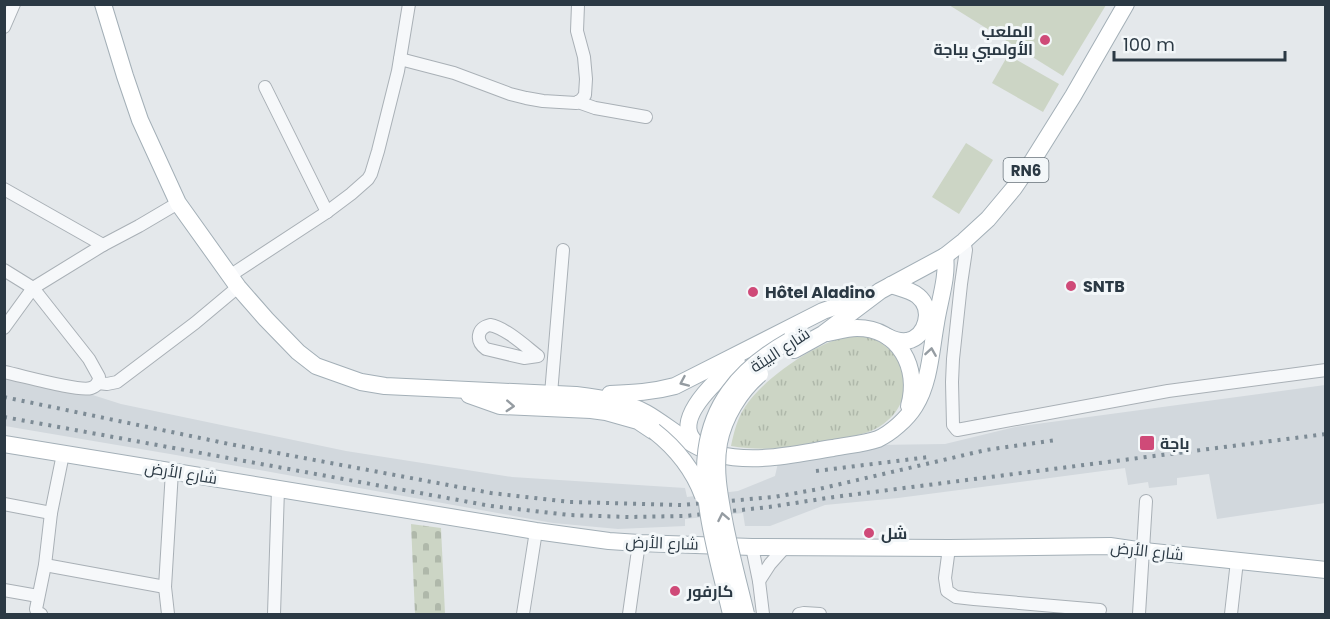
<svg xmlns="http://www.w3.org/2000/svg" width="1330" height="619" font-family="Poppins,Cairo,sans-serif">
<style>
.built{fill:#d2d8dd}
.cemetery{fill:url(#cemetery-stones)}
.park{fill:url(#park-tufts)}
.garden{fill:#ccd5c5}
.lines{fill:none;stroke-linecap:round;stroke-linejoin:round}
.minor-casing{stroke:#a9b0b6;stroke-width:14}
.major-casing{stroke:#a3afb7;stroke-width:18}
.minor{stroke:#f6f8fa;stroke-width:12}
.major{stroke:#fff;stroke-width:16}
.rail{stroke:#7d8b95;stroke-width:4;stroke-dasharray:3 6;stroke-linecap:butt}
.major-bridge-casing{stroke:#a3afb7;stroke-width:18;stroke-linecap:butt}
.major-bridge{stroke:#fff;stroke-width:16}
.oneway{stroke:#959ca2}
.poi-dot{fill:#cf4a78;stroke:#f3f7f9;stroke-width:2}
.labels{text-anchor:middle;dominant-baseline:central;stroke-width:6;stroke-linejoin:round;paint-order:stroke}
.shield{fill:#f3f7f9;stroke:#67727a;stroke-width:1.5}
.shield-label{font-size:15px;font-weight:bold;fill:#2b3944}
.poi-label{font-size:16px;font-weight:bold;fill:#2b3944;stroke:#f3f7f9;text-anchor:start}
.street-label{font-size:16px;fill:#2b3944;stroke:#f3f7f9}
</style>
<defs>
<pattern id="cemetery-stones" width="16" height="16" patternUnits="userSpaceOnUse" patternTransform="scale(1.5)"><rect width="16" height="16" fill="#ccd5c5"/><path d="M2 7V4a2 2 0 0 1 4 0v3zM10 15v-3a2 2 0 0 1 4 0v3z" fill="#afb8aa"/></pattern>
<pattern id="park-tufts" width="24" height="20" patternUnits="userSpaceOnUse" patternTransform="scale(1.5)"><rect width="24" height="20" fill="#ccd5c5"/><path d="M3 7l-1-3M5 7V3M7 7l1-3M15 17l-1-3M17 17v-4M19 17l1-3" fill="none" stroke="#afb8aa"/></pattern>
</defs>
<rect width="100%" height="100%" fill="#e4e8eb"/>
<polygon class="built" points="4,374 77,390 121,404 346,451 512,477 685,488 687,497 738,491 775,476 778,463 875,445 945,444 1015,427 1325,385 1325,503 1217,519 1209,474 1177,478 1177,485 1149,488 1148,482 1128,485 1125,468 898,498 825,505 770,526 745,526 743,513 685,519 685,526 618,529 553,523 176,455 5,426"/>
<polygon class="cemetery" points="411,524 441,528 445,614 415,614"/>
<path class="park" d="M855,335C860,335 865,336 869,337C876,339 883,344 889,349C915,374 908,412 875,429C870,432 864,433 858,435C821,446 769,453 731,446C734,432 737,419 745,407C763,378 822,338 855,335Z"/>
<g class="garden">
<polygon points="949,5 1106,5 1063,76"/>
<polygon points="1008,55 1059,84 1043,112 992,83"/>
<polygon points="966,143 993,160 959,214 932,197"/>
</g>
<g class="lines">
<g class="minor-casing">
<g id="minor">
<polyline points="4,27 14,4"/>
<polyline points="400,59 454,73 510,94 526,98 543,101 576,103 581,100 585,95 586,79 584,57 577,31 578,5"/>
<polyline points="265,87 327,212"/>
<polyline points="578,102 595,108 646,117"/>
<polyline points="4,189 103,245"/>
<polyline points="964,241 966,250 961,284 953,359 952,382 953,425 957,430 1168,391 1326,370"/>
<path d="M4,270L33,288L89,359L99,377C99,382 97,386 91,388C79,392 20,375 4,372"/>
<polyline points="231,275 327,212 351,194 368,179 371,174 378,151 398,71 409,4"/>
<path d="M490,325C506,328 525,346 538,356L524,358L486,349C475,341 477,328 490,325Z"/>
<polyline points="4,328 33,288 103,245 139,226 178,203"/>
<polyline points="98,383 107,384 117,382 195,323 238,287"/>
<polyline points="551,394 563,250"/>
<polyline points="4,504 51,513"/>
<polyline points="752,547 759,581 763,614"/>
<polyline points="949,548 945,578 947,591 956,597 974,599 1100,610"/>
<polyline points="45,565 165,587"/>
<polyline points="759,581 770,564 786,546"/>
<polyline points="4,590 38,596"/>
<polyline points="41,614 37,612 36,609 45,565 51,513 63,454"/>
<polyline points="168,614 165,587 172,471"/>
<polyline points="274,614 278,489"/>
<polyline points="523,614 536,531"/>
<polyline points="629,614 639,543"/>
<polyline points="799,614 804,613 820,614"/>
<polyline points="1139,614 1146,501"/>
<polyline points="1231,614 1237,561"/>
</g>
</g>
<g class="major-casing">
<g id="major">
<path d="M103,4L125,76L140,120L178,203L238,287L266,319L298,352L316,366L361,382L385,386L576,395C600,398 624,401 646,413C669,426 690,447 716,454C756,464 794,454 833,448C848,445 864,444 878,439C891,433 907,419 915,406C930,382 931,350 936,323C939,302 948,277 945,256"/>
<path d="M828,333C838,331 847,328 857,328C899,328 920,368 909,406"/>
<path d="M888,337C894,340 900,342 907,341C927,337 934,309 918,296C911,290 900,288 891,285"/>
<polyline points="794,350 823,334 880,291 945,256 964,241 988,219 1014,188 1033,160 1073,96 1126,4"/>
<path d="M610,394C633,393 653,392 675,386L823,311L866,296"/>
<polyline points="469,395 500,406 591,410 606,412 638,421 653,431"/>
<polyline points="4,444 536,531 609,541 639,543 752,547 949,548 1110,546 1144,551 1326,570"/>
<path d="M697,445C694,441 690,437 689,432C683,409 721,376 737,362"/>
</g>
</g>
<use href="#minor" class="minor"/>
<use href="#major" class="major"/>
<g class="rail">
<polyline points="4,397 229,444 491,493 570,502 682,505 774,497 819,489 986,450 1056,440"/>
<polyline points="4,417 491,506 569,515 629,517 685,516 769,507 834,497 1326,434"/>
<polyline points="816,471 929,457"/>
</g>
<g class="major-bridge-casing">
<g id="major-bridge">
<path d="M654,431C677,449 693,469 703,496"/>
<path d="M731,614C705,504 669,409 789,341"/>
<path d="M746,614C739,585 731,555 725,525C720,498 714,471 719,443C724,417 740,391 760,374"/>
</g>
</g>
<use href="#major-bridge" class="major-bridge"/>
</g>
<defs><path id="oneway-chevron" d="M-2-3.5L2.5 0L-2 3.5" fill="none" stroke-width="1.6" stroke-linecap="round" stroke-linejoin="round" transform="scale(1.5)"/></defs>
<g class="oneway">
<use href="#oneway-chevron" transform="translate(931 352) rotate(-81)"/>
<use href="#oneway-chevron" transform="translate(684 382) rotate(156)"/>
<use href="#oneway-chevron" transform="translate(510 406) rotate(3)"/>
<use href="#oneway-chevron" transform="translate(723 517) rotate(-101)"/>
</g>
<g class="poi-dot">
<circle cx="1045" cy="40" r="6"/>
<circle cx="1071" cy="286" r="6"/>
<circle cx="753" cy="292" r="6"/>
<rect x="1139" y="435" width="16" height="16" rx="3"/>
<circle cx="869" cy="533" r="6"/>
<circle cx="675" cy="591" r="6"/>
</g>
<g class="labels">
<rect class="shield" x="1003.5" y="158" width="45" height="24" rx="4.5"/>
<g class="shield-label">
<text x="1026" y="170">RN6</text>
</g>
<g class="poi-label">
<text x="1033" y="31" text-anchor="end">الملعب<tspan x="1033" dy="18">الأولمبي بباجة</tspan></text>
<text x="1083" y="286">SNTB</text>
<text x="765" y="292">Hôtel Aladino</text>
<text x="1160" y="443">باجة</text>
<text x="881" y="533">شل</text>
<text x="687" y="591">كارفور</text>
</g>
<g class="street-label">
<text transform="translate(780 350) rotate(-33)">شارع البيئة</text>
<text transform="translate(181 473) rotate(9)">شارع الأرض</text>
<text transform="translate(662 543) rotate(2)">شارع الأرض</text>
<text transform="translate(1147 551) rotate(6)">شارع الأرض</text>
</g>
</g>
<rect width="1330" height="619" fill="none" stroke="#2b3944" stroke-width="12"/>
<path d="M1114 51v9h171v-9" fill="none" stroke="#2b3944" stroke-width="3"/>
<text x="1123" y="51" font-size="18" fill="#2b3944" stroke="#f3f7f9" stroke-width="4.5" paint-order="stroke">100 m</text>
</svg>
